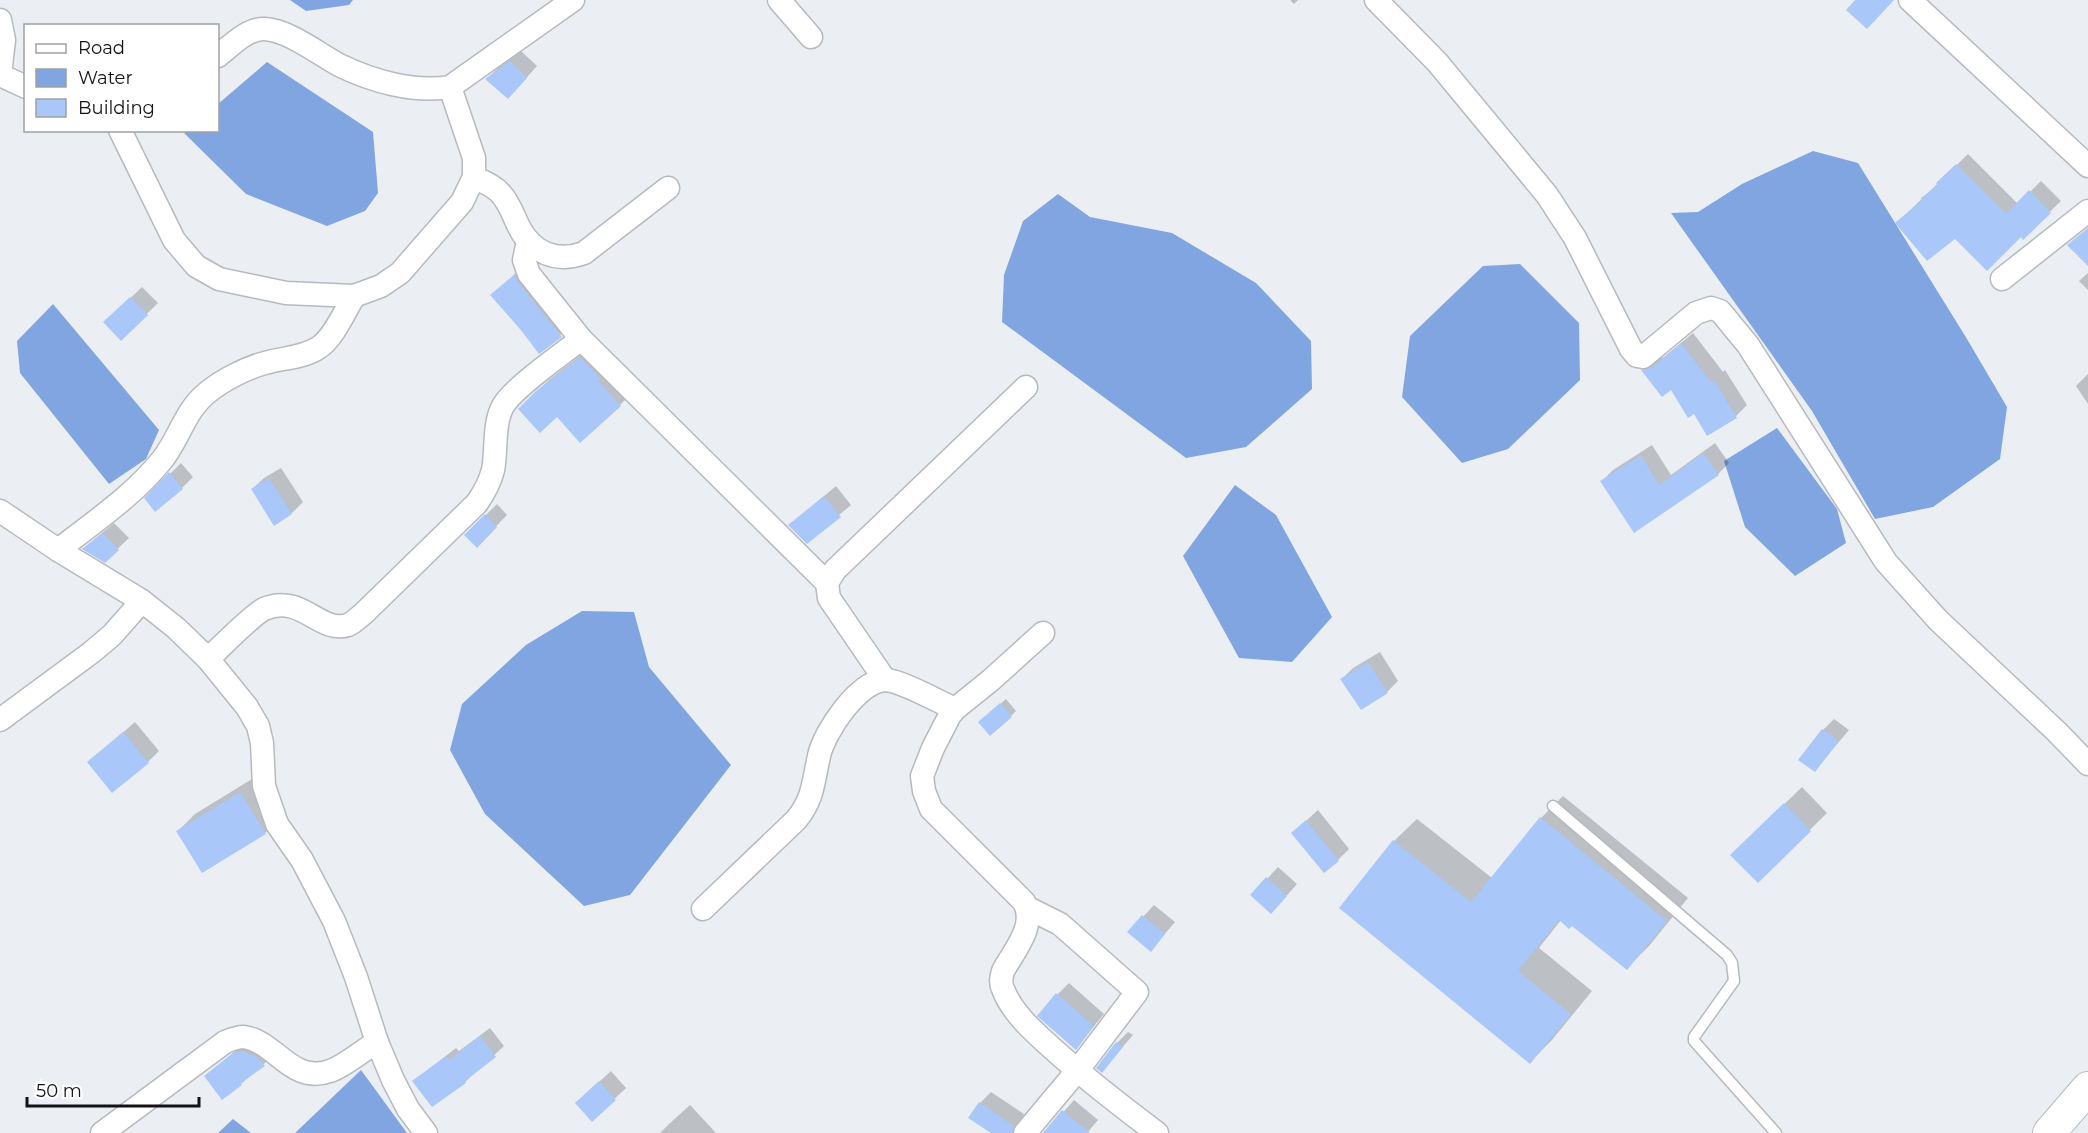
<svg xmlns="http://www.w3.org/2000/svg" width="2088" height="1133" font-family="Montserrat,sans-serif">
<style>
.water{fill:#81a5e0}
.shadow{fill:#0003}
.building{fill:#a9c7f8}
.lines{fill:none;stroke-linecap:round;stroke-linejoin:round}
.lane-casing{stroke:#b6b9be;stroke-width:13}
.street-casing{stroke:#b6b9be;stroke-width:25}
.secondary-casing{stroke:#b6b9be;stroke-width:34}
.lane{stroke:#fff;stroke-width:10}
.street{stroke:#fff;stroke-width:22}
.secondary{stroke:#fff;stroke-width:32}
</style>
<rect width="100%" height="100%" fill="#ebeff4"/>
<g class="water">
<polygon points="290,0 353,0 349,5 306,11"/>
<polygon points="267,62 373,132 378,193 365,211 327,226 246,194 184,133 187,131 218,130 218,104"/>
<polygon points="1813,151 1858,163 1967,339 2007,407 2000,459 1933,507 1875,519 1812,411 1671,213 1698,212 1742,184"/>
<polygon points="1058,194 1090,217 1172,233 1256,283 1311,341 1312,389 1246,447 1186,458 1002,322 1004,275 1023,221"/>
<polygon points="1520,264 1579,323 1580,380 1508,449 1462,463 1402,397 1410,336 1483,266"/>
<polygon points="53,304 159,430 146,459 109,484 20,373 17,341"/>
<polygon points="1777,428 1837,509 1846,543 1795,576 1745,527 1724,461"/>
<polygon points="1235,485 1276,515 1332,617 1292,662 1239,658 1183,556"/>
<polygon points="582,611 634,612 649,667 731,765 630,895 584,906 485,814 450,750 462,704 526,645"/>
<polygon points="361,1070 407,1133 295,1133"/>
<polygon points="233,1119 251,1133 218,1133"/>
</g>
<g class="shadow">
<polygon points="1290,0 1298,0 1294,4"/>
<polygon points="521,51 537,66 519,86 488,78 498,68"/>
<polygon points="1968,154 2018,204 2041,181 2061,201 2023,238 2021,235 1955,237 1897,223"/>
<polygon points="526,264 572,325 539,352 492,295"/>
<polygon points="2088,273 2088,290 2079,281"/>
<polygon points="142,287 158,303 121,339 105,322"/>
<polygon points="1693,333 1723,372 1725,370 1747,405 1736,416 1694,412 1671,388 1643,370 1654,360 1664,357"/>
<polygon points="591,347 631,394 620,405 558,415 520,409 549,380"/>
<polygon points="2088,374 2088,404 2076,386"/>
<polygon points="1715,443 1729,463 1718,474 1635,531 1602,481 1613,470 1652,445 1671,475"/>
<polygon points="181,463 193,477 182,488 146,498"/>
<polygon points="281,468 303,502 292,513 252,489 264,478"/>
<polygon points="836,486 851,505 807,542 790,525"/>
<polygon points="497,504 507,515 477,546 466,535"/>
<polygon points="114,523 129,538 105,561 84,548"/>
<polygon points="1380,652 1398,681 1387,692 1342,679 1353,668"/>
<polygon points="1006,699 1016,711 1011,716 985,717"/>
<polygon points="1834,719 1849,730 1815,770 1801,760 1823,730"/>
<polygon points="135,722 159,751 148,762 89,762"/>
<polygon points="257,776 282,816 265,833 178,831 195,814"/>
<polygon points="1802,787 1827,813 1758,881 1732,855"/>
<polygon points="1563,796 1688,898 1649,946 1627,968 1572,924 1561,920 1539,948 1592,991 1552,1040 1530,1062 1341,908 1394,841 1417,819 1492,878 1541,818"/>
<polygon points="1318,810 1349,849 1338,860 1293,833"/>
<polygon points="1278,867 1297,884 1282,901 1252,895"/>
<polygon points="1154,905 1175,922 1151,950 1129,932"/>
<polygon points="1069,983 1104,1014 1076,1048 1058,994"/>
<polygon points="490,1028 504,1046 465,1082 414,1081 456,1048 459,1051"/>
<polygon points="1128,1032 1133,1035 1102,1071 1117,1043"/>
<polygon points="241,1046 275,1054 241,1084 222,1098 206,1076"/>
<polygon points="611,1071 626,1088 592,1120 588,1092"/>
<polygon points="991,1092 1024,1114 1022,1119 1028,1133 995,1133 980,1103"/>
<polygon points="1074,1100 1098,1120 1087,1133 1045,1133"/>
<polygon points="690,1105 716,1133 660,1133 669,1124"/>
</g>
<g class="building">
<polygon points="1855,0 1894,0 1867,29 1846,10"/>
<polygon points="510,61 527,78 508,99 485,79"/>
<polygon points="1956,164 2006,214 2029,190 2051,213 2023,240 2021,237 1987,271 1955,239 1927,261 1895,223 1922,200 1921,198 1938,185 1936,183"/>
<polygon points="2088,228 2088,266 2067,245"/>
<polygon points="515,274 518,282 562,337 539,354 521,330 490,295"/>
<polygon points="130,297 148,315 121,341 103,322"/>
<polygon points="1681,343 1711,382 1714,380 1737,418 1707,436 1694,414 1688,418 1671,390 1662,397 1641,370 1652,367"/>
<polygon points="580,357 601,379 598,381 621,406 580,443 557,417 540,433 518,409 536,391"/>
<polygon points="1703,453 1719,475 1634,533 1600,481 1641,455 1659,485"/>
<polygon points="169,472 183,489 155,512 144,498"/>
<polygon points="269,478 292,514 274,526 251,489"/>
<polygon points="824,496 841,517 807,544 788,525"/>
<polygon points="485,514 497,527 477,548 464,535"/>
<polygon points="103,533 119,550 105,563 82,549"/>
<polygon points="1368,662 1388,693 1361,710 1340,679"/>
<polygon points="1000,703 1012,717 990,736 978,722"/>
<polygon points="1822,729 1839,741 1815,772 1798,760"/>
<polygon points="123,732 149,763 112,793 87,762"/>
<polygon points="240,792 266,834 202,873 176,831"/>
<polygon points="1784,803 1811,831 1758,883 1730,855"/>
<polygon points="1540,817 1667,921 1627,970 1572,926 1569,929 1559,920 1518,971 1571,1014 1530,1064 1339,908 1393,840 1471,902"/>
<polygon points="1306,820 1339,861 1324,873 1291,833"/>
<polygon points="1266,877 1287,896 1271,914 1250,895"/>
<polygon points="1142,915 1165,934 1151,952 1127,932"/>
<polygon points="1056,993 1094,1026 1076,1050 1037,1016"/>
<polygon points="480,1036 496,1057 465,1081 466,1083 432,1107 412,1081 446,1056 449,1060"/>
<polygon points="1116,1042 1123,1047 1102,1073 1096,1068"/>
<polygon points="242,1051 257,1057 265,1066 241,1083 242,1085 222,1100 204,1076 233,1053"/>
<polygon points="599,1081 616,1100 592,1122 575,1103"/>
<polygon points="979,1102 1014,1126 1012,1133 991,1133 968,1118"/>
<polygon points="1062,1110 1090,1133 1043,1133"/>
</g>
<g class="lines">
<g class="lane-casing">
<polyline id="lane" points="1553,806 1727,955 1732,963 1734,981 1694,1037 1694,1041 1776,1133"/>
</g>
<g class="street-casing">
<g id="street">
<polyline points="779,0 811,37"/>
<polyline points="1376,0 1437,62 1547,195 1575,238 1631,349 1637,356 1643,357 1696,313 1711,308 1720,311 1748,345 1886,562 1938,620 2057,732 2088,764"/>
<polyline points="1910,0 2088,166"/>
<polyline points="0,20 4,40 0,75"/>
<path d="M218,56C231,46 247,28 265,29C290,31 317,53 339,65C372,81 413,93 450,87L573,0"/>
<polyline points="0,75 26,87"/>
<polyline points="120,130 174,240 196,266 219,279 286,293 354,296 381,286 400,273 462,202 474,177 474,158 450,87"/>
<path d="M474,177C483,182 495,186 501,194C510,204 513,215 519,227C532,253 557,263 584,253L668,188"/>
<polyline points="528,241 524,260 529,274 581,339 827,583"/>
<polyline points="2002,279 2088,211"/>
<polyline points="0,511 58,550 142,601 176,628 208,659 247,707 258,726 262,743 264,786 277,824 302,860 334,921 356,977 377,1042 393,1080 408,1109 426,1133"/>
<path d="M58,550C94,522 133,496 162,460C179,439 185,410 208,392C223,380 246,368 265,363C281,358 303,358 318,348C333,339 345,311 354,296"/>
<path d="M1043,633L991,680L955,709L950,715L933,748L922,776L924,791L931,809L1024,902C1037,925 1014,951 1003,971C1001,978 1000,983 1003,989C1012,1013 1034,1032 1053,1049C1086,1079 1121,1106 1157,1133"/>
<path d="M208,659C220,648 252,615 264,609C302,593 319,634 348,625C353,623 359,617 363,614L477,503C484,493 490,482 493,470C497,450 493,424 503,406C514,387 561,355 581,339"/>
<polyline points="885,680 829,598 827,583 835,570 1026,387"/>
<polyline points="0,720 92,652 112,635 142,601"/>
<path d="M703,909L796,820C814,798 813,782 819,756C824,732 859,680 886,680C902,681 939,702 955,709"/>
<path d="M102,1133L225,1042C230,1040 238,1037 243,1037C275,1040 291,1085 330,1071C345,1066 363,1050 377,1042"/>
<polyline points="1025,1133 1077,1071 1137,992 1060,924 1028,908"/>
</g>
</g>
<g class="secondary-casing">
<polyline id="secondary" points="2049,1133 2088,1088"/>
</g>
<use href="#lane" class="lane"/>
<use href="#street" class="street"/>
<use href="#secondary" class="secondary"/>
</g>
<rect x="24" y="24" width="195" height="108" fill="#ffffff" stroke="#a0a1a1" stroke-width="1.5"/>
<rect x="36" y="44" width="30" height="9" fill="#ffffff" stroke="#a0a1a1" stroke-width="1.5"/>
<text x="78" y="54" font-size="18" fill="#121314">Road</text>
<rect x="36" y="69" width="30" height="18" fill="#81a5e0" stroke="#a0a1a1" stroke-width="1.5"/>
<text x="78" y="84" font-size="18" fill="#121314">Water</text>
<rect x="36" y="99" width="30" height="18" fill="#a9c7f8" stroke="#a0a1a1" stroke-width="1.5"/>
<text x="78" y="114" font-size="18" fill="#121314">Building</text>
<path d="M27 1097v9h172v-9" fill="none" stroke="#121314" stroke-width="3"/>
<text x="36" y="1097" font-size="18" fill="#121314" stroke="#ffffff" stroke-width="4.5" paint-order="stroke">50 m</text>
</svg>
